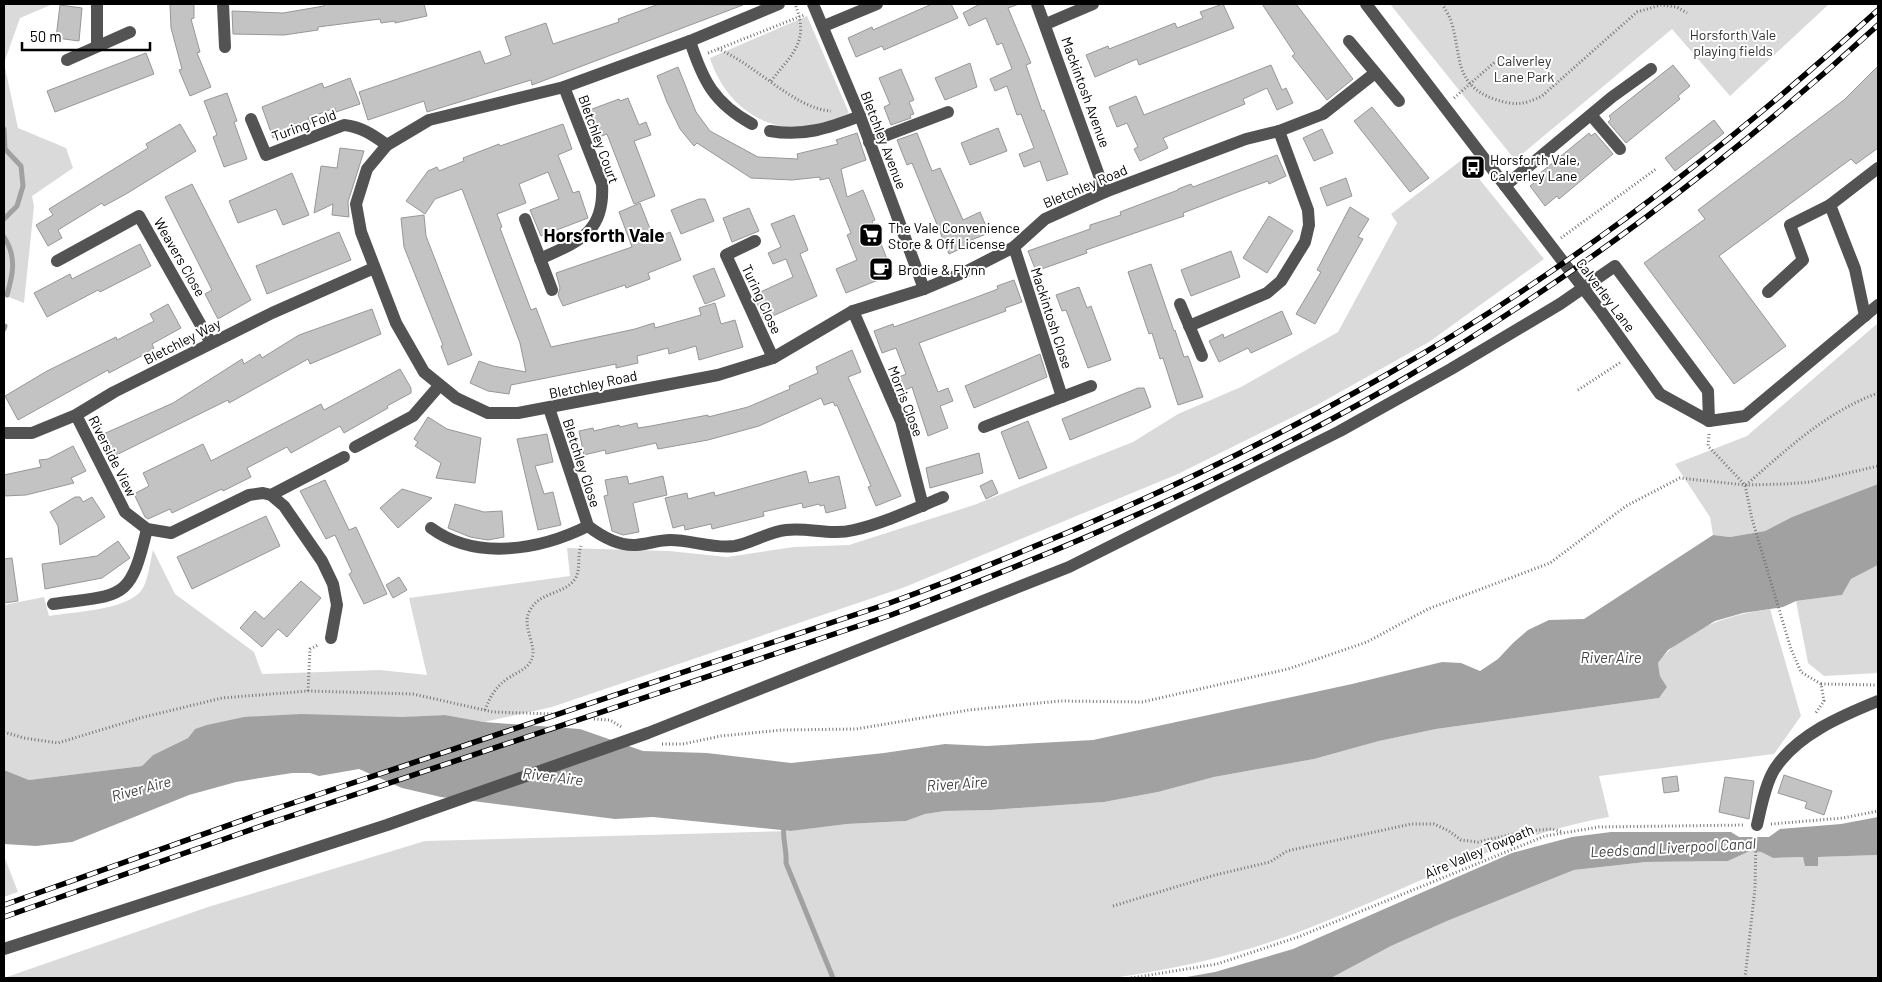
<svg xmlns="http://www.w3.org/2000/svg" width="1882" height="982" font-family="Barlow,sans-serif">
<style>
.green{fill:#dadada}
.water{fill:#a1a1a1}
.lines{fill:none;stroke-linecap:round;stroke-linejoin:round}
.stream{stroke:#a1a1a1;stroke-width:5}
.building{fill:#c3c3c3;stroke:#979797}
.path{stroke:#757575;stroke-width:3;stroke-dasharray:1 2.5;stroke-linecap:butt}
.minor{stroke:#535353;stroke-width:12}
.rail-casing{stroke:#000;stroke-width:5.5}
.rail{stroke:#fff;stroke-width:4;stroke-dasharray:11;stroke-linecap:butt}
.labels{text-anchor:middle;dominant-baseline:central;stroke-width:4;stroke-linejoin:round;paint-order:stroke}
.park-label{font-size:14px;fill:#313131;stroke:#fff}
.street-label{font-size:14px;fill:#000;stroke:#fff}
.poi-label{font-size:14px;fill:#000;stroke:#fff;text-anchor:start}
.water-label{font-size:15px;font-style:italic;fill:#424242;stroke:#fff}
.district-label{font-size:19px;font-weight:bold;fill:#000;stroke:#fff}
</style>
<rect width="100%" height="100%" fill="#fff"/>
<g class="green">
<polygon points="4,4 53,4 20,18 4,63 18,128 66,148 73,168 32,196 34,206 24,303 4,295"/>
<polygon points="1390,4 1829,4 1730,96 1672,29 1515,160"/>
<path d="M807,16L849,113C792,146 730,121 710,58Z"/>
<path d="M1463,159L1544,259L1429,342L1317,405L1178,474L905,587L552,707L484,722L445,715L195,729L188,738L153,755L142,766L29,780L4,770V605L44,597L49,616C73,612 126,610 141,591C148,582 150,562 153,550L175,594L254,652L262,674L380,670L427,675L409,598L570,576L567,548L669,551L727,557L794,547L849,545L974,505L1133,442L1178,414L1241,387L1338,332L1397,223L1391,214Z"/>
<polygon points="1878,323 1878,484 1792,517 1765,531 1730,537 1713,535 1710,517 1675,464 1747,436"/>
<polygon points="1878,565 1878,673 1824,676 1808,663 1796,601 1842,595 1851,579"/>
<path d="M1770,609L1801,716L1774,754L1599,776L1609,817C1493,837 1390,900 1279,939C1225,958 1169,970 1112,978H4L208,907L425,841L791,831L847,824L906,821L925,814L945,811L991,810L1104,802L1158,792L1214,777L1314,759L1379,741L1436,729L1659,698L1667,687L1660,676L1658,663C1684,628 1729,615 1770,609Z"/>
<polygon points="1750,851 1761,852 1773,858 1803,857 1806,866 1818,857 1878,855 1878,978 1331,978 1391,946 1447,921 1574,870 1646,862 1728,861"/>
<polygon points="4,856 18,892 4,897"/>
</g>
<g class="water">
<polygon points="1878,484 1878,565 1851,579 1842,595 1796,601 1783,607 1743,613 1715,621 1668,650 1658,663 1660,676 1667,687 1659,698 1436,729 1379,741 1314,759 1214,777 1158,792 1104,802 991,810 945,811 925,814 906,821 847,824 791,831 653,817 615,819 441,797 402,788 359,769 319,776 310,773 292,773 236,782 189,795 72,842 36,846 4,844 4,770 29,780 142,766 153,755 188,738 195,729 207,725 244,717 301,714 403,717 445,715 484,722 580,729 643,751 707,753 791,763 884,753 945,744 987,746 1093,740 1352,684 1442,662 1461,663 1480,671 1498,659 1513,643 1528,630 1549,620 1584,619 1713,535 1730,537 1765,531 1792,517"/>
<polygon points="1878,817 1878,855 1818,857 1818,866 1805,866 1803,857 1773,858 1761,852 1750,851 1728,861 1646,862 1574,870 1447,921 1391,946 1331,978 1181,978 1215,972 1293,949 1512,853 1572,837 1611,832 1731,832 1739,837 1769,837 1780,829 1841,824"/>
</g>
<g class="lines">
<g class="stream">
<polyline points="4,129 5,149 21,166 23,186 17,206 4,219"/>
<path d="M4,237C17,257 13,274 7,295"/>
<polyline points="4,329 5,326"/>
<path d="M784,825C782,839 787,849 786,863L833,978"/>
</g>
</g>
<g class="building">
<polygon points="170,4 194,4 194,18 191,19 200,52 197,53 211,87 190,96 179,70 182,69 171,28"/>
<polygon points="324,4 424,4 427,16 395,23 395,21 381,23 380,19 318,27 318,30 284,35 233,34 232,11 283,13 324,6"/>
<polygon points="659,4 743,5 532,85 531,80 427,112 424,101 368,120 359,92 480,51 485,64 511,55 505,37 546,23 553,44 619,22 618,19"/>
<polygon points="932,4 951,4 958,18 884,50 882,46 856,57 848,38 872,27 873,30"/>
<polygon points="980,4 1019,4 1008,8 1031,63 1026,65 1042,111 1044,110 1068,174 1047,181 1040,161 1024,167 1019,154 1034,148 1021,114 1017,115 1007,86 995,91 990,79 1012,69 1002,43 997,45 986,18 969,26 963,13"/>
<polygon points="1223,4 1234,28 1139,65 1137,59 1095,77 1086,55 1108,46 1109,49 1175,23 1177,28 1203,18 1200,12"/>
<polygon points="1262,4 1296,4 1353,79 1327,100 1292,56 1295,54"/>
<polygon points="60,5 82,8 79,41 56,38"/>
<polygon points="146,53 154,74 55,112 47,91"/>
<polygon points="970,63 977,87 945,100 935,78"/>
<polygon points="1271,65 1282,90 1286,88 1293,103 1277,110 1267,88 1243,99 1245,104 1163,138 1168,148 1140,161 1134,149 1138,147 1127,123 1117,127 1109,107 1136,96 1144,115"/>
<polygon points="1673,65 1690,86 1678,96 1680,99 1626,143 1608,122 1611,119 1609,116"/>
<polygon points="1878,66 1878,148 1856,164 1851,159 1719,256 1786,346 1734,384 1644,263 1705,219 1698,210 1844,100"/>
<polygon points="678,67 696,112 710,131 758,157 798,159 797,154 838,144 836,140 857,133 866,160 841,169 847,197 863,190 875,220 872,221 893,274 846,293 836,269 857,260 847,235 851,233 829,178 820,180 820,177 792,180 751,178 697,143 694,146 680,129 667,102 657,76"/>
<polygon points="901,69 914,100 909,102 914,114 910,115 911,118 891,125 884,107 890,104 879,78"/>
<polygon points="350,78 360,104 336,112 335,108 308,118 311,124 273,138 262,107 322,83 324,88"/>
<polygon points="227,93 237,121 234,122 247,159 224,167 213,137 217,135 204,101"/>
<polygon points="628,98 639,125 646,122 651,135 634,141 655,196 634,204 607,134 597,138 587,111 619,99 620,101"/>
<polygon points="1372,107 1429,178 1410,192 1354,121"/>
<polygon points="1714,120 1724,133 1675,171 1665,158"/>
<polygon points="180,124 196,151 126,194 104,206 102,203 58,230 62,238 48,246 36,225 53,215 49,209 148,148 146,144"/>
<polygon points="563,124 572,149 558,155 573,193 579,191 588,218 541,236 530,210 559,199 548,172 519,184 526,203 497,214 502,227 500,228 531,310 536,308 551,347 635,329 654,323 655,328 701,315 699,308 715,303 721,324 735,320 743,347 699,360 696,346 669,354 668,348 637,356 638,363 616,368 616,364 511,385 509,394 488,391 470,383 479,361 493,366 526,372 520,343 462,189 435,199 425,214 406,201 428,171 437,167 439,171 464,161 463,158 499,144 500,146"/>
<polygon points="998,128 1007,151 970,165 961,143"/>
<polygon points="1322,129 1333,153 1314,161 1303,138"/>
<polygon points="917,133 932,171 940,168 963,220 980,212 989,233 971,240 973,243 949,254 912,163 907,165 897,140"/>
<polygon points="1589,133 1591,136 1595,133 1613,154 1559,199 1557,196 1545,206 1530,186 1535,182 1533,179"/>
<polygon points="340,148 364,151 348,202 349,217 332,215 333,204 314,213 321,166 337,168"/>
<polygon points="1277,155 1286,176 1269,184 1268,181 1235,193 1183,213 1184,216 1086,250 1087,253 1036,271 1028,251 1090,229 1090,225 1121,215 1120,212 1178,190 1178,189 1191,184 1193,187"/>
<polygon points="292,173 309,215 283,225 276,209 238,223 229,201"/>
<polygon points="1346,178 1352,196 1327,206 1320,188"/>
<polygon points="192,184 251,300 218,319 205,294 212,290 165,197"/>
<polygon points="699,199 705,199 714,221 681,234 671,210"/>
<polygon points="640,203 654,239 670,232 681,260 648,273 650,279 626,288 625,285 563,306 558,295 560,288 556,273 632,247 619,212"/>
<polygon points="1350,207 1369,219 1358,237 1363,239 1315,324 1296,314 1321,272 1317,270"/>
<polygon points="749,208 759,231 732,242 723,218"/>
<polygon points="424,215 426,236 472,355 448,365 441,346 443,345 404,247 401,218"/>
<polygon points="794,215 808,250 800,254 817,296 764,320 754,295 793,277 786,259 773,264 768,253 781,247 771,224"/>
<polygon points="1269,216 1293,231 1267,273 1243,258"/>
<polygon points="339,232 351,260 267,294 256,266"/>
<polygon points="140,244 151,266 100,292 98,290 47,317 34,293 70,274 72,279"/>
<polygon points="1231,251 1240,277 1191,296 1181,270"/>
<polygon points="1151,264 1174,331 1175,330 1184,357 1188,356 1203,397 1178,405 1163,358 1160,359 1152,333 1149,334 1128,272"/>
<polygon points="714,268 725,296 705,304 693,276"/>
<polygon points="1014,280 1022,302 1005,308 1006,311 919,343 938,392 948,388 953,401 940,406 948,428 928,436 912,387 898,393 892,380 906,374 896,348 882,353 874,331 893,324 894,327 966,301 998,289 997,286"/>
<polygon points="1079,287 1087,308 1091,306 1111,360 1088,368 1066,310 1062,311 1056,295"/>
<polygon points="168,304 181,328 152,344 154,348 145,354 109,373 108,370 18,420 5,396 47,371 116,337 117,340 154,321 150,314"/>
<polygon points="372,309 381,334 310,364 308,359 229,403 228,400 110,458 99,436 173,403 242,359 244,364 260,354 262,358 299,335"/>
<polygon points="1282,311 1292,334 1251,353 1248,348 1219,362 1209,341 1223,334 1224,338"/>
<polygon points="852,350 861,372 848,377 901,496 876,506 868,487 871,486 837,405 835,406 833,402 824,405 821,398 759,426 708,440 658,449 656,443 606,454 605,450 584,455 579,431 593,428 594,431 619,425 620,427 637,423 638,428 651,426 708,415 708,417 748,407 790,389 789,386 818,373 816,367"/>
<polygon points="1040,354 1047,377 974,408 965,386"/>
<polygon points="400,369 411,388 411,393 387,406 388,408 344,433 340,426 291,453 287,447 247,468 251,477 223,491 222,489 172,513 170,509 148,519 145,517 134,494 149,486 143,473 203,444 211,461 321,404 324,410"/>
<polygon points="1138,388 1144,388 1151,407 1070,440 1062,419"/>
<polygon points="428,417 447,429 481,438 475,483 436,478 441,463 415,446 418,442 414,439"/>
<polygon points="1028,421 1047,468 1019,479 1001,432"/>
<polygon points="547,434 553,462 535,466 544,494 553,492 561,525 538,530 517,439"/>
<polygon points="73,446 86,471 71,478 74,483 26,495 4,496 4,475 41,467 39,460 48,459"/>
<polygon points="979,453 983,473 930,488 926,468"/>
<polygon points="806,471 809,483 839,476 846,508 826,513 824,505 820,506 819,504 803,508 802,503 763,512 764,516 712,529 711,524 685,530 684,525 673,528 665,498 687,493 688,499 714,492 715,496"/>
<polygon points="627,476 629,484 663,476 667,495 633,503 639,532 623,535 612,531 604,496 608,495 605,480"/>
<polygon points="325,480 349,530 356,527 387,594 364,604 349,574 352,572 335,535 326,539 300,491"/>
<polygon points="992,480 998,493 986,499 980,486"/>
<polygon points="402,489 432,498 398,528 380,508"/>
<polygon points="75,497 80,497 83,502 92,497 105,517 60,545 58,526 50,512"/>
<polygon points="455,504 484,512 502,511 504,537 488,540 470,537 448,528"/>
<polygon points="266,516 280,546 192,589 177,557"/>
<polygon points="118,541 130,558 102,578 45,589 42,564 97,556"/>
<polygon points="12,558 18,601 4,603 4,559"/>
<polygon points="399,577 407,590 393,598 386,585"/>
<polygon points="301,581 321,598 287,637 278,629 262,647 240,628 255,611 264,619"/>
<polygon points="1784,775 1832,791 1824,815 1805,808 1807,802 1778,793"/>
<polygon points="1677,776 1679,791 1664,793 1662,778"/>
<polygon points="1725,777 1754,781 1749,819 1719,812"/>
</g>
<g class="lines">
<g class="path">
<path d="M1442,4C1445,9 1449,15 1451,21C1462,55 1453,84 1494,99C1515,106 1523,105 1542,96L1637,12L1661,5L1677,7L1687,13"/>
<path d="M718,49C755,64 795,109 831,111"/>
<polyline points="708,53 804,15"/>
<path d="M771,81C793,53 810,41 795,4"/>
<polyline points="1454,98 1496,61"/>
<polyline points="1561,238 1656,169"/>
<polyline points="1578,390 1621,362"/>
<polyline points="1709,434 1708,446 1745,485 1752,519 1791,649 1801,672 1821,684 1824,701 1815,714"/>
<path d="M1746,485C1787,449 1826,412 1878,393"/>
<polyline points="1821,684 1878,685"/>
<polyline points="308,691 310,649 318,645"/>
<path d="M485,710C490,696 497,685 510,677C516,673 524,670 529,664C541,648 521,629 529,612C539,591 564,595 575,579C581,570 577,556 581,546"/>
<polyline points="594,719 610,720 623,728"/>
<polyline points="4,732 24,738 58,743 140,718 222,698 308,691 413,694 493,712 553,714"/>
<polyline points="662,744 683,744 721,736 782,730 856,729 969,710 1060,701 1142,702 1288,669 1367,642 1428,609 1550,563 1626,506 1680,478 1745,485 1786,484 1810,482 1878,466"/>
<polyline points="1771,824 1843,818 1878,811"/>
<polyline points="1113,906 1215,875 1270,862 1287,851 1411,824 1434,824 1449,831 1461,840 1478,842 1526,831 1552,829 1563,832"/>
<polyline points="1131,978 1217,964 1298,937 1545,836 1599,827 1745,825"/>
<polyline points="1745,978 1755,888 1756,838"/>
</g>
<g class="minor">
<polyline points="97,4 97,46"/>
<polyline points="223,4 225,47"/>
<polyline points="779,4 690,41 564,87 429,120 387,145 367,169 356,204 361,232 396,323 424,372 456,398 488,413 518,413 718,375 773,358 853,311 924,289 967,271 1014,247 1045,219 1105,192 1246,139 1279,131 1323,114 1375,73"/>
<polyline points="813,4 860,116 924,289"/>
<polyline points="1037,4 1105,192"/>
<polyline points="1366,4 1600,310 1660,394 1709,421 1745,416 1878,305"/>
<polyline points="1046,24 1093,4"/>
<polyline points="824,26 877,4"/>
<path d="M690,41C703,81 714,103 752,124"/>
<polyline points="1349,41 1399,101"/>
<polyline points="67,60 130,32"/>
<polyline points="1591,115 1620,149"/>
<path d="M251,119L266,155L344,125C362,127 373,135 387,145"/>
<path d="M770,131C803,137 829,128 860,116"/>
<polyline points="869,142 948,112"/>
<polyline points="1505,186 1612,97 1651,69"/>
<polyline points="525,219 552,290"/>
<polyline points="755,241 726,255 773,358"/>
<polyline points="1014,247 1062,397 1091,386"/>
<path d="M540,259C579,241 605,233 602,184L564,87"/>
<polyline points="57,261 139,216 211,343"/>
<polyline points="1768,292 1803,260 1790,225 1830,205"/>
<polyline points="1180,304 1202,356"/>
<polyline points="853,311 901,421 923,506"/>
<polyline points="1865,316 1855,269 1830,205 1878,168"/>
<polyline points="1189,326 1267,293 1281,281 1305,242 1309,225 1308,210 1279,131"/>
<path d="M549,408L588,526C601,536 619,546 636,545C648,544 659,540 670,540C692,540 713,549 735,546C752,543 768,532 786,530C809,527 830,536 854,530C884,523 914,509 943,497"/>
<polyline points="76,415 125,512 147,529 171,533 249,495 263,493 271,495 284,506 322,561 333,584 337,605 331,638"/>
<polyline points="984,427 1062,397"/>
<polyline points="4,433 32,433 76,415 114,392 272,313 374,268"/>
<polyline points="355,447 413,416 439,386"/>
<polyline points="271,495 344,457"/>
<path d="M431,528C476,561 540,550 588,526"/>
<path d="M53,604C123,594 130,602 147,529"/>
<path d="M1757,825C1761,808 1765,785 1774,770C1796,735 1841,716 1878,701"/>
<polyline points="4,949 387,825 648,733 1069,567 1340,431 1451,369 1560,304 1615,266 1708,391 1709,421"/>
</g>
<g class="rail-casing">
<g id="rail">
<path d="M4,905L263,813L887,604C1059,541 1227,466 1386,375C1562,275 1729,146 1878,10"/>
<path d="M4,917L267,824L891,615C1063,551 1233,477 1393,385C1565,285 1732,159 1878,25"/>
</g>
</g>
<use href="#rail" class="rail"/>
</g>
<defs>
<g id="bus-square" transform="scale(1.25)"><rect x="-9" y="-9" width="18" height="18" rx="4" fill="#000" stroke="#fff"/><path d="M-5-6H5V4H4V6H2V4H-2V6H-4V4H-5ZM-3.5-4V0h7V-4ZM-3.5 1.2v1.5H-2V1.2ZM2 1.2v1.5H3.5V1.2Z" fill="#fff"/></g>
<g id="supermarket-square" transform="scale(1.25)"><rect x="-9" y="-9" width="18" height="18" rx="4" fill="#000" stroke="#fff"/><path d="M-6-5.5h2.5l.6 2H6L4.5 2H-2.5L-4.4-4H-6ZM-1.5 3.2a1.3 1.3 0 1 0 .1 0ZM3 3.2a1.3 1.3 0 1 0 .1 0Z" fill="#fff"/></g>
<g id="cafe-square" transform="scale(1.25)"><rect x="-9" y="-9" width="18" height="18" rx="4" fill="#000" stroke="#fff"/><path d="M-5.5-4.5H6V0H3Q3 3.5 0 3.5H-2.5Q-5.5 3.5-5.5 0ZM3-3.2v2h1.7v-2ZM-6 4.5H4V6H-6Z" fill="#fff"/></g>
</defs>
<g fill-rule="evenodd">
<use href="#bus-square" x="1473" y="167"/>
<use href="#supermarket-square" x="871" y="235"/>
<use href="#cafe-square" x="881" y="269"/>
</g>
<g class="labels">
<g class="park-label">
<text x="1733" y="34">Horsforth Vale<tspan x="1733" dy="16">playing fields</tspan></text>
<text x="1524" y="60">Calverley<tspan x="1524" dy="16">Lane Park</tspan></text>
</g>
<g class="street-label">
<text transform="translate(1086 92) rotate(70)">Mackintosh Avenue</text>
<text transform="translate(304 125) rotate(-20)">Turing Fold</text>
<text transform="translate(599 139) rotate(70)">Bletchley Court</text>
<text transform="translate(884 140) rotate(69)">Bletchley Avenue</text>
<text transform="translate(1085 186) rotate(-23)">Bletchley Road</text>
<text transform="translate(180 257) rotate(60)">Weavers Close</text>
<text transform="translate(1606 295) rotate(53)">Calverley Lane</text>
<text transform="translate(762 299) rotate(65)">Turing Close</text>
<text transform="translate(1052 318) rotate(72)">Mackintosh Close</text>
<text transform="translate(182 341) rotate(-27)">Bletchley Way</text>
<text transform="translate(593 384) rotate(-12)">Bletchley Road</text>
<text transform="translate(906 401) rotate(69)">Morris Close</text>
<text transform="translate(113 456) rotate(63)">Riverside View</text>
<text transform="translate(582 463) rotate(72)">Bletchley Close</text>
<text transform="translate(1479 851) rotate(-23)">Aire Valley Towpath</text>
</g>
<g class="poi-label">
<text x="1490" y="159">Horsforth Vale,<tspan x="1490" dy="16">Calverley Lane</tspan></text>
<text x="888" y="227">The Vale Convenience<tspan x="888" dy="16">Store &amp; Off License</tspan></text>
<text x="898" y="269">Brodie &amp; Flynn</text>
</g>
<g class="water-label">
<text x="1611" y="657">River Aire</text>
<text transform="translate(553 776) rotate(7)">River Aire</text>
<text transform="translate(957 783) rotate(-4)">River Aire</text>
<text transform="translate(141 788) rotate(-15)">River Aire</text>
<text transform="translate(1673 847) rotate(-3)">Leeds and Liverpool Canal</text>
</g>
<g class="district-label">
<text x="604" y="234">Horsforth Vale</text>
</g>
</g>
<rect width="1882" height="982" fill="none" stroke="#000000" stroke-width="10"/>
<path d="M22 42v8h128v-8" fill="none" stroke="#000000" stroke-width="2.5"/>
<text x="30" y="42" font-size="15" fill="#000000" stroke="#ffffff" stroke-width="4" paint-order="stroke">50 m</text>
</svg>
